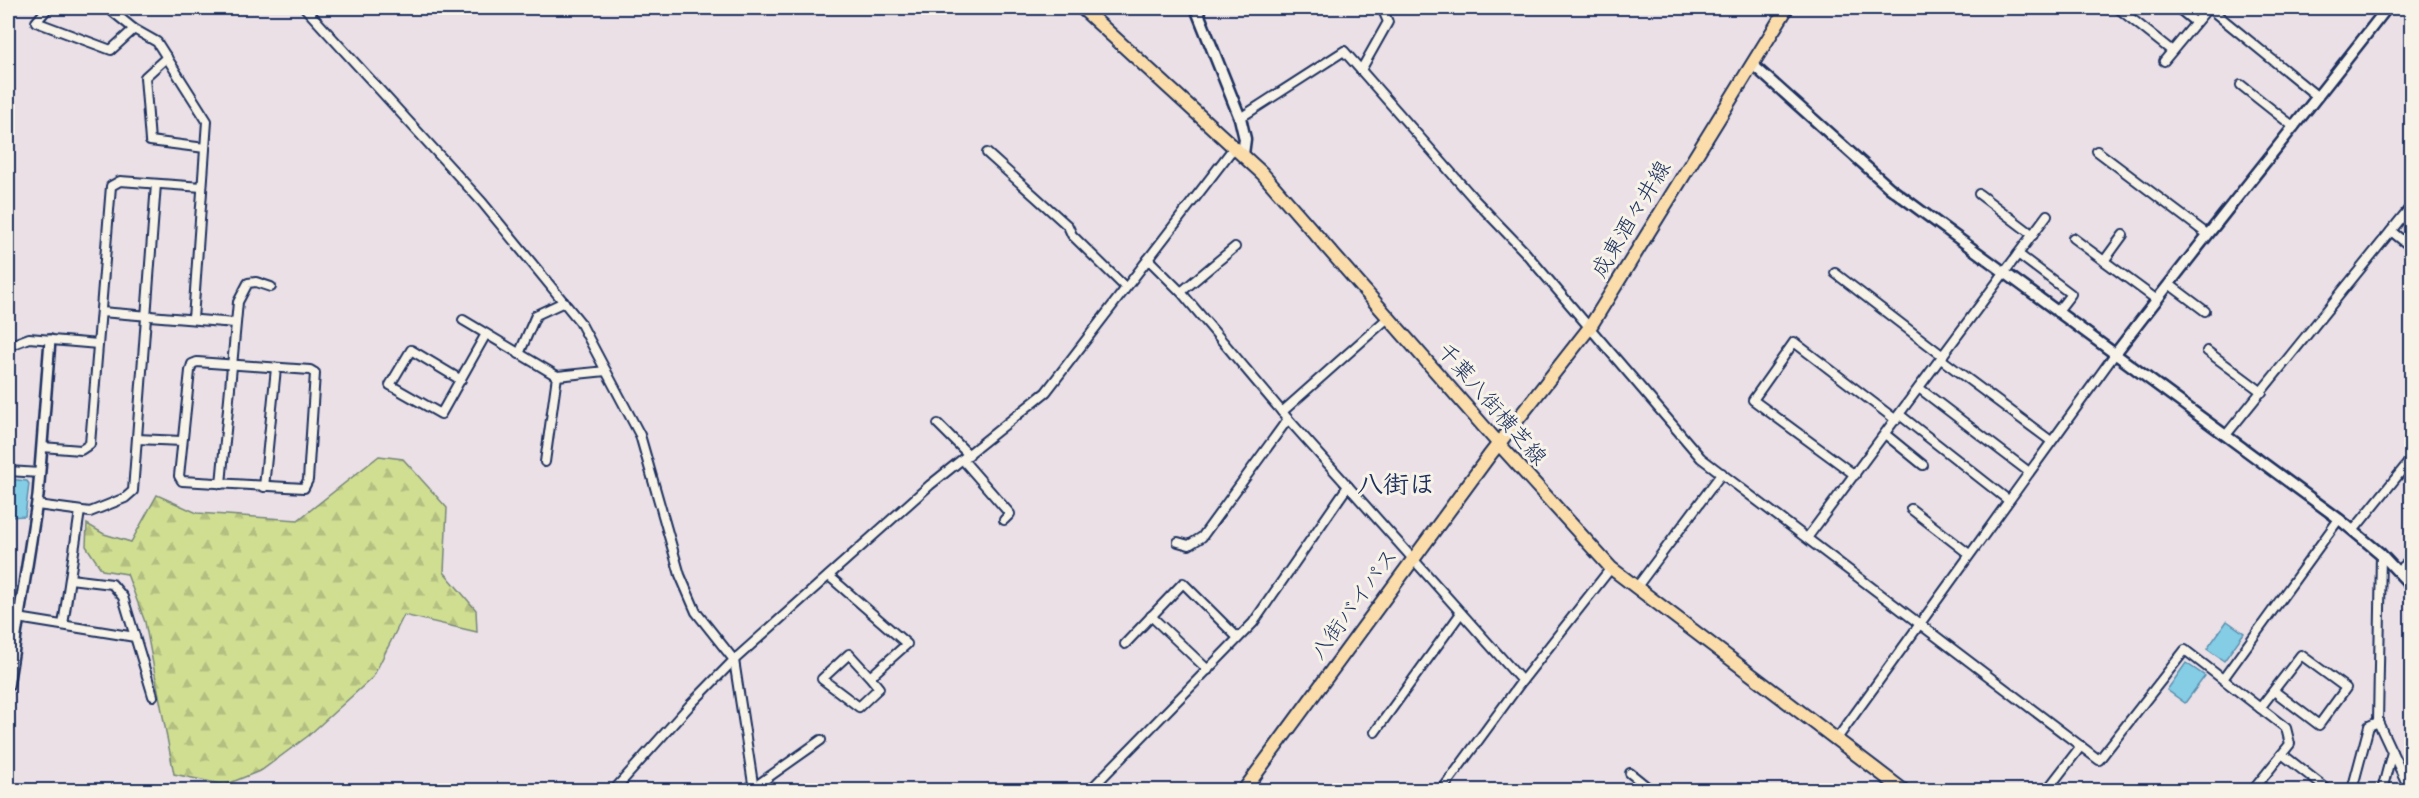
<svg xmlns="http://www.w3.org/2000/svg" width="2419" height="798" font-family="'Comic Neue','Klee One',sans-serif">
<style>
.forest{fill:url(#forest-firs);stroke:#768678;stroke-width:1.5}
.water{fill:#84cde5;stroke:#5a8eaf;stroke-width:1.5}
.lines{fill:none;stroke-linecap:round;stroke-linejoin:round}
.minor-casing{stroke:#1b2f5e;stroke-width:12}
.tertiary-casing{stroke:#1b2f5e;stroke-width:14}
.secondary-casing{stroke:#1b2f5e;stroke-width:15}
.primary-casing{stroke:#1b2f5e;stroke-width:16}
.minor{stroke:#f7f3e8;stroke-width:8}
.tertiary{stroke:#f7f3e8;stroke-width:9}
.secondary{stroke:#f7f3e8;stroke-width:10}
.primary{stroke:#faddab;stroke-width:12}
.labels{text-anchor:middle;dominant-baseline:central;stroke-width:6;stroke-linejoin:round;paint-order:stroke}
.street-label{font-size:22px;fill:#1b2f5e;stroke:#f7f3e8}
.quarter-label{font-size:26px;font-weight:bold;fill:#1b2f5e;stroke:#f7f3e8}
</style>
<defs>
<pattern id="forest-firs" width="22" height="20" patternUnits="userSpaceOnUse" patternTransform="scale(1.5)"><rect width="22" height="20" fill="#d0de92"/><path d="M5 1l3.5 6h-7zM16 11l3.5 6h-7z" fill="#b2bf80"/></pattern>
</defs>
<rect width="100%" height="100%" fill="#eae0e6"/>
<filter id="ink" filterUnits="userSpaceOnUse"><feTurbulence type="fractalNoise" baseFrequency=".0167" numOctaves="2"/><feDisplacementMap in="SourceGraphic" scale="12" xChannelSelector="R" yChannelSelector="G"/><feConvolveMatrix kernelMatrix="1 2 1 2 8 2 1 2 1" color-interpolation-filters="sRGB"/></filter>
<g filter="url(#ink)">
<polygon class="forest" points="379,456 403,459 447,508 444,572 476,610 477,632 404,615 373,677 308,736 262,770 225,785 174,774 145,622 127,574 102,570 86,546 87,524 104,534 131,542 157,495 197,513 298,520"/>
<g class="water">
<polygon points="8,479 27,481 29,484 25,516 8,517"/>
<polygon points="2227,621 2244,633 2224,661 2207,649"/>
<polygon points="2186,663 2205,676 2185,703 2167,690"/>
</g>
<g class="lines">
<g class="minor-casing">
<g id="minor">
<polyline points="48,8 36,22 111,50 134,29"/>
<polyline points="108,8 134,29 157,42 207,121 193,319"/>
<polyline points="305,8 482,202 580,322 640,435 680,575 696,612 734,660 754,790"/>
<polyline points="2118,8 2172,51"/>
<polyline points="2178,8 2195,22"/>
<polyline points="2209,8 2318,97"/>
<polyline points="167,57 145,77 150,141 205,148"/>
<polyline points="2164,61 2208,8"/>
<polyline points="1361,70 1388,22 1382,8"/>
<polyline points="2241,85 2294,127"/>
<polyline points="1240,118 1344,51 1475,200 1524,251 1701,458 2099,760 2185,650 2286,728 2290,744 2253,790"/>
<polyline points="2097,151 2207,234"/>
<polyline points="987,153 1068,226 1072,235 1125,287"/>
<polyline points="1979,194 2033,235"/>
<polyline points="2391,231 2412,248"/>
<polyline points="2073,238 2157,300"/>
<polyline points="2018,254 2071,294 2057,312"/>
<polyline points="1148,259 1181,292 1288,419 1522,681"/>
<polyline points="2104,261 2123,235"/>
<polyline points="1835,273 1943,356"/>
<polyline points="2169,284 2205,311"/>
<polyline points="1181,292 1235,247"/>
<polyline points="101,312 235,323"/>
<polyline points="463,320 557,376 606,371"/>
<polyline points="8,346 29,338 98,344"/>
<polyline points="2207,351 2262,392"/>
<polyline points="519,354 536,315 564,302"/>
<polyline points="1941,359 2051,441"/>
<polygon points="197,362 310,370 315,373 308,480 304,488 182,481 179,476 190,371 192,364"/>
<polyline points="461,380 411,350 390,385 441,414 486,334"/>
<polyline points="1919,388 2029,472"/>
<polyline points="1282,412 1389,317"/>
<polyline points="1900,415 2008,500"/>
<polyline points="938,424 969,455"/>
<polyline points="1885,434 1923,465"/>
<polyline points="2226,435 2412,205"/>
<polyline points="137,439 182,441"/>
<polyline points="42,447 81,450 90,444 111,186 120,181 202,187"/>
<polyline points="963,460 1010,514 1004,520"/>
<polyline points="545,462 557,376"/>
<polyline points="8,471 40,473"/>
<polyline points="1855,475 1753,400 1794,342 1896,420"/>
<polyline points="221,484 238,302 248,283 256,282 271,287"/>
<polyline points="264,487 276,368"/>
<polyline points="37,505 90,512 125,498 133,491 156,184"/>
<polyline points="1911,509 1969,554"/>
<polyline points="2353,531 2412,458"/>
<polyline points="1807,538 2047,215"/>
<polyline points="1178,542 1189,545 1202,537 1288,419"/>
<polyline points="2381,554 2378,722 2392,752 2382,790"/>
<polyline points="2398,571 2412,559"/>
<polyline points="829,576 907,644 870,677 849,654 822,679 859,707 879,688 870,677"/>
<polyline points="70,579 112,584 123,597 153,696"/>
<polyline points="1636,588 1722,473"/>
<polyline points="1151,616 1208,670"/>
<polyline points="18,618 135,637"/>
<polyline points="63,625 80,511"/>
<polyline points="1125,644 1183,583 1238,638"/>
<polyline points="2223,679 2339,519"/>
<polyline points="2260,708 2301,655 2346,688 2319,725 2274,691"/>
<polyline points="1375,732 1461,613"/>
<path d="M1836,740C1930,612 2021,482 2115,354"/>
<polyline points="2392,752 2410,790"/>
<polyline points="2282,754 2328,790"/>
<polyline points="1630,773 1651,790"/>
<polyline points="753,788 821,740"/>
<polyline points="614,790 691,704 734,660 930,485 1046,392 1235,146"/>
<polyline points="1090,790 1253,623 1348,486"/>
<polyline points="1442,790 1522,681 1611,568"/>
<polyline points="2047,790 2081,746"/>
<polyline points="2352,790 2369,726 2378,722"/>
</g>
</g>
<g class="tertiary-casing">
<g id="tertiary">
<polyline points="1752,64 1890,188 2339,519 2381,554 2412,587"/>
<path d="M2115,354C2204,237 2297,124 2387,8"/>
<polyline points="8,686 38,496 50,340"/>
</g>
</g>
<g class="secondary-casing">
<polyline id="secondary" points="1196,8 1240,118 1245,139 1243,154"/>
</g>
<g class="primary-casing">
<g id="primary">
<polyline points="1082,8 1262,173 1499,444 1611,568 1903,790"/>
<polyline points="1244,790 1489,456 1590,327 1787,8"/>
</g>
</g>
<use href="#minor" class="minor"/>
<use href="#tertiary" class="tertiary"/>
<use href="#secondary" class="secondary"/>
<use href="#primary" class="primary"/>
</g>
</g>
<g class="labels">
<g class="street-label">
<text transform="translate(1631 219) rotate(-59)">成東酒々井線</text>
<text transform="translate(1492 404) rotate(49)">千葉八街横芝線</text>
<text transform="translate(1354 604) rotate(-54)">八街バイパス</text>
</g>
<g class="quarter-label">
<text x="1396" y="485">八街ほ</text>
</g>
</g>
<rect width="2419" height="798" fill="none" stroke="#f7f3e8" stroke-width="30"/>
<rect x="15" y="15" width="2389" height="768" fill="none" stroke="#1b2f5e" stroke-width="2" filter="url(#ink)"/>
</svg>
